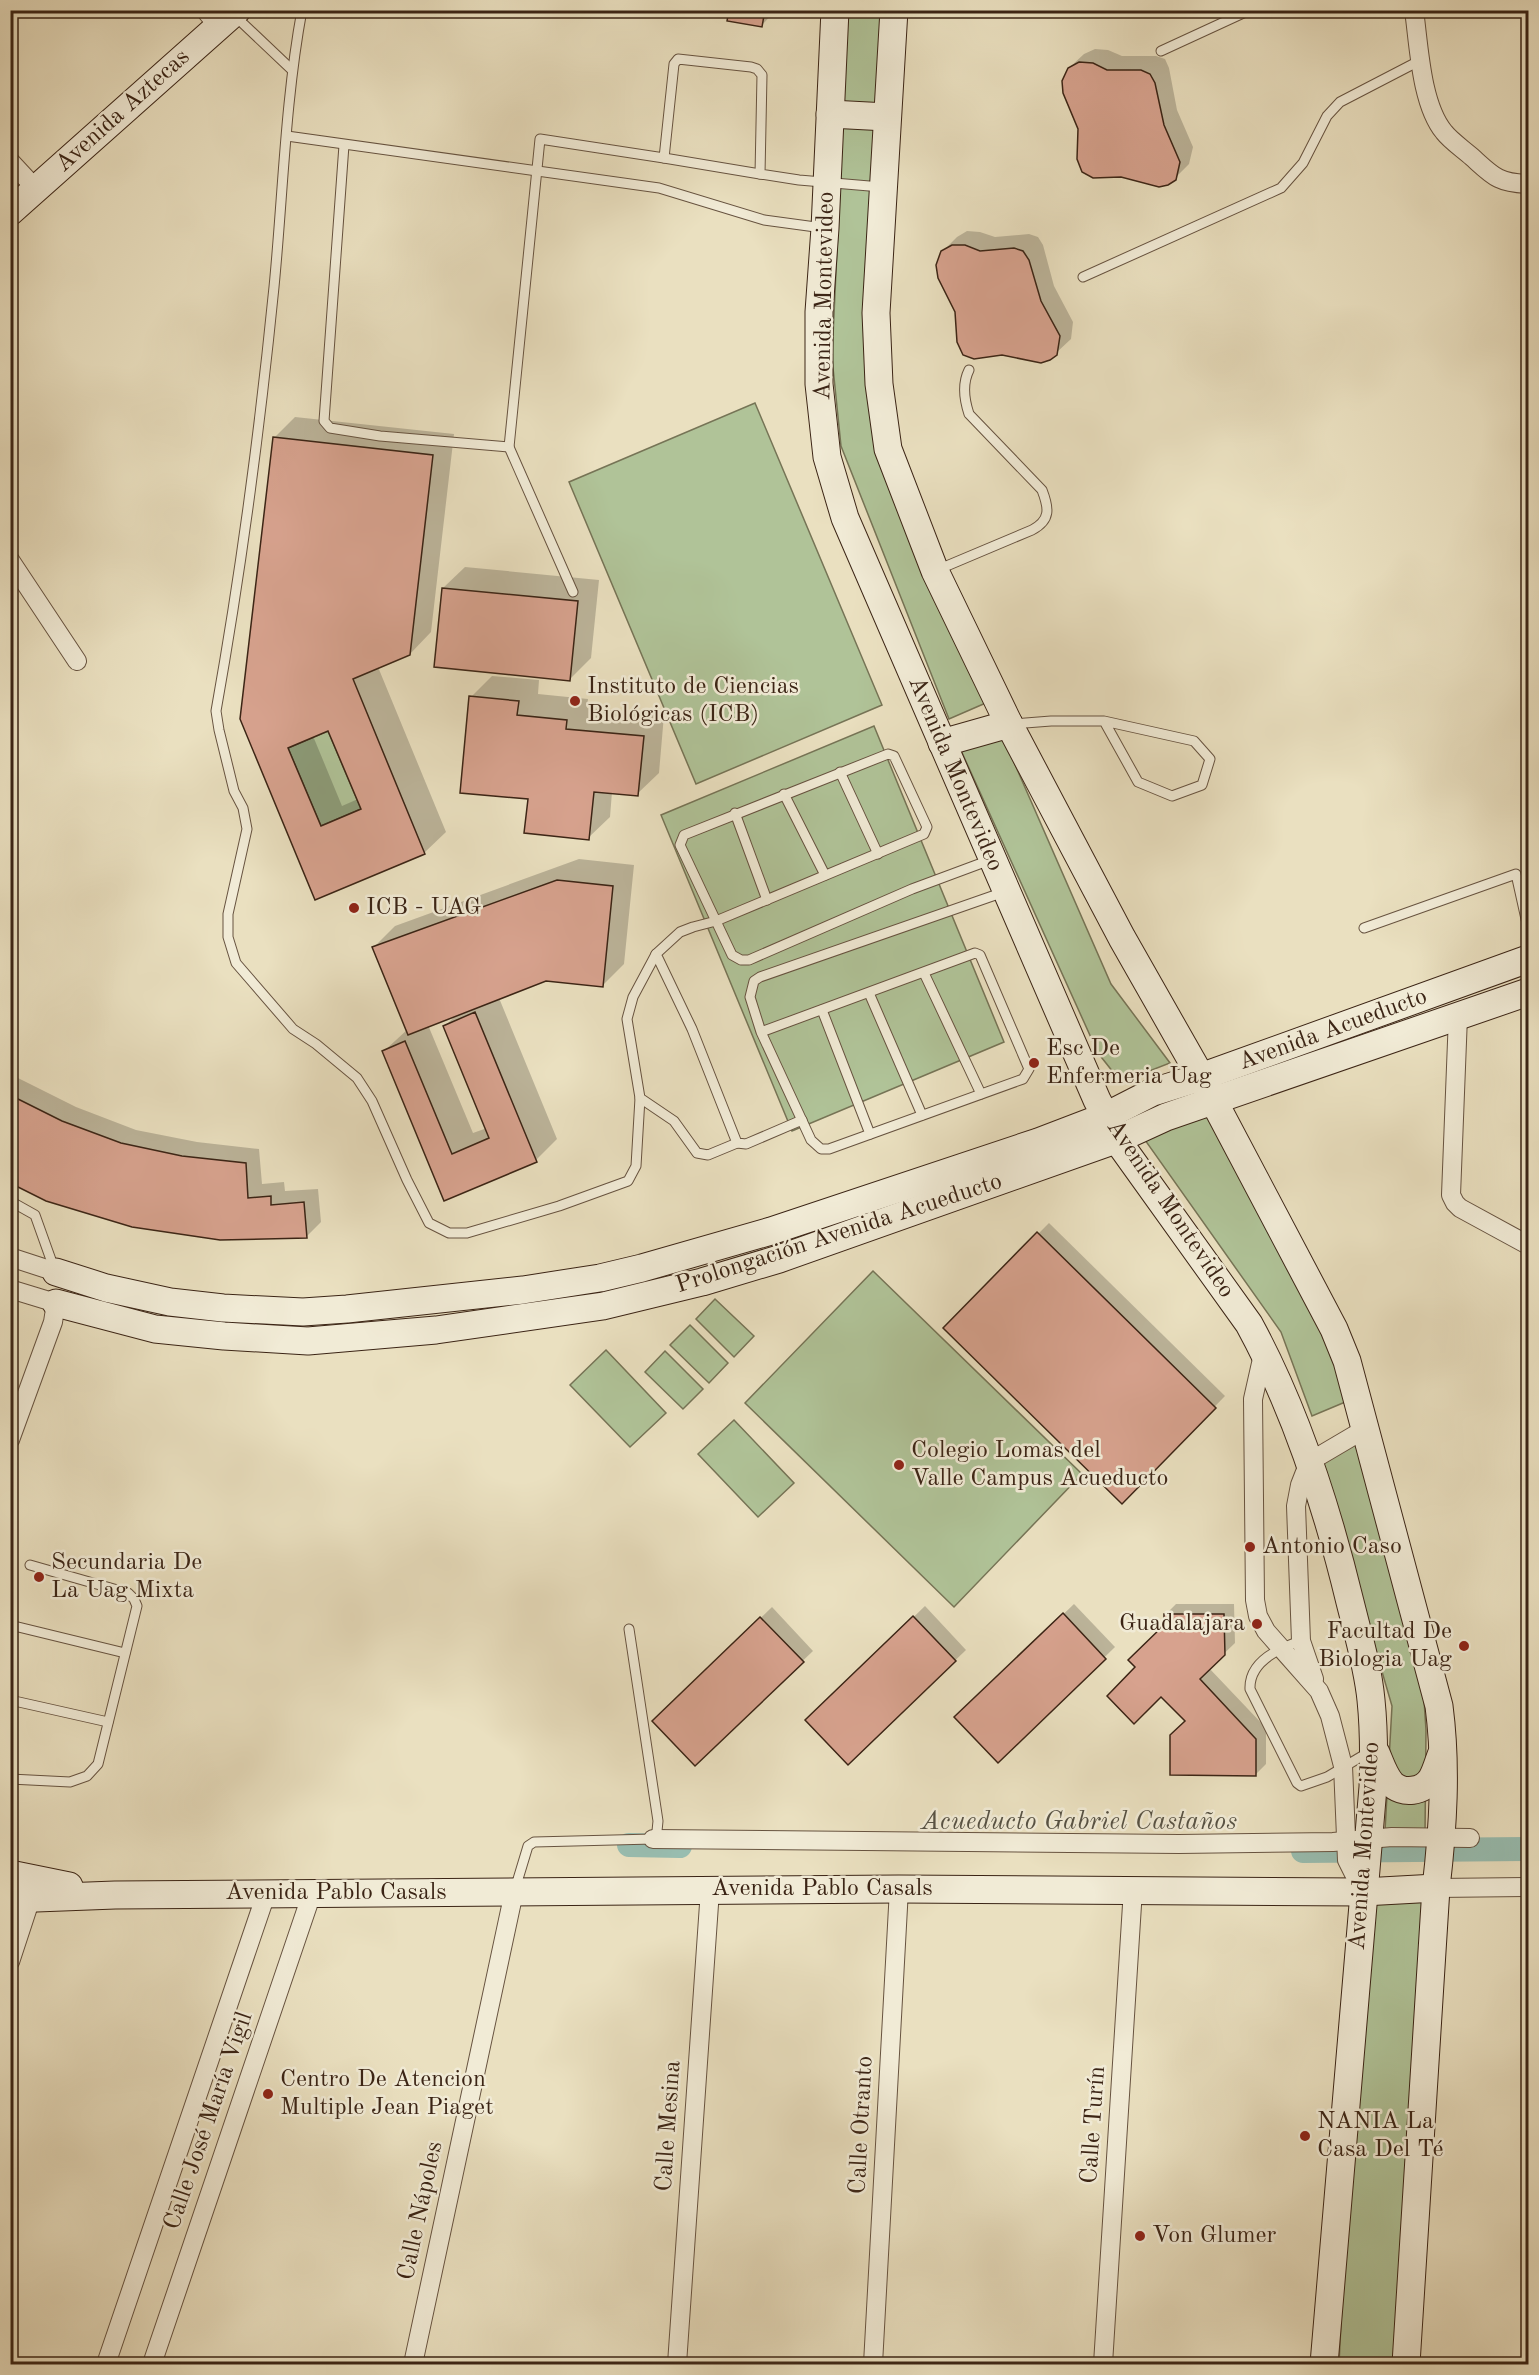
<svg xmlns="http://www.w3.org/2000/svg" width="1539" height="2375" font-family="'Old Standard TT',serif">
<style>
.green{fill:#b0c398;stroke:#767456;stroke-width:1.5}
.shadow{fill:#0003;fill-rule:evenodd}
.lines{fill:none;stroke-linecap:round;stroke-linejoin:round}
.canal{stroke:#98bdb0;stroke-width:24}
.building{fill:#d7a28e;stroke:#3b2415;stroke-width:1.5;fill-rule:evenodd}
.lane-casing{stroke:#675340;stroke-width:11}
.street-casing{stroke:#675340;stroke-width:20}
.secondary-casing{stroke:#3b2415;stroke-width:29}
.lane{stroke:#f1ebd6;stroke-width:9}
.street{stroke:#f1ebd6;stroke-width:18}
.secondary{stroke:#f1ebd6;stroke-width:27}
.poi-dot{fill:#8f2418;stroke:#f1ebd6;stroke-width:2}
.labels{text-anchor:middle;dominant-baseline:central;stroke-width:5;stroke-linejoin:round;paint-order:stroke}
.street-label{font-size:24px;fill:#3b2415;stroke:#f1ebd6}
.poi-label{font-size:24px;fill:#3b2415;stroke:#f1ebd6;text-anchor:start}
.water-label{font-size:26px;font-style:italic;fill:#575244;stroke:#f1ebd6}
</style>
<rect width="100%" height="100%" fill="#eae0c0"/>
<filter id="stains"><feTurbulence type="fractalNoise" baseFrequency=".00333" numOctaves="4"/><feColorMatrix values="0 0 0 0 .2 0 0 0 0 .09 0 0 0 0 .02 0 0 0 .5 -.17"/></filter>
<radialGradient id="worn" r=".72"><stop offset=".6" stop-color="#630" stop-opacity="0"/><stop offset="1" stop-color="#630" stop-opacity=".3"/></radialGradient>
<g class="green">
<polygon points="848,11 887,11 870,373 988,702 949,719 841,446 832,358"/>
<polygon points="755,403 882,705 696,784 569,482"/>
<polygon points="874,726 1004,1042 792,1131 661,815"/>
<polygon points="328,731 361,809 321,826 288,748"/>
<polygon points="1002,735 1111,984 1170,1063 1121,1082 1098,1053 959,746"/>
<polygon points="1205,1111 1310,1289 1350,1400 1312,1416 1281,1332 1140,1133"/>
<polygon points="873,1271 1082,1474 954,1607 745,1403"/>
<polygon points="715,1299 754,1336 734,1357 696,1319"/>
<polygon points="690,1325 728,1363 709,1383 670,1345"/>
<polygon points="606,1350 666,1413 630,1447 570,1385"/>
<polygon points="665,1351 703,1389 683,1409 645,1372"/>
<polygon points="734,1420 794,1483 758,1517 698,1454"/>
<polygon points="1361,1438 1421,1655 1426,1730 1425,1835 1385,1831 1392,1706 1321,1461"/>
<polygon points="1427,1899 1400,2364 1339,2364 1348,2183 1369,1904"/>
</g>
<g class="shadow">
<polygon points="730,10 776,10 762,25"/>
<polygon points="1095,49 1108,50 1122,56 1156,56 1165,59 1169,68 1177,110 1193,147 1189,164 1175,178 1079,128 1069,68 1084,54"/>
<polygon points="967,231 980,232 995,237 1029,234 1038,237 1043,245 1054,286 1073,322 1071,339 1056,353 957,311 942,252 957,237"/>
<path d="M295,417L454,434L431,632L410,654L378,667L446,832L424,853L316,898L242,719L274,438ZM329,729L358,799L342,806L313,736Z"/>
<polygon points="465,567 599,580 591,658 570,679 443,588"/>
<polygon points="492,676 539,680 538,694 588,699 587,708 664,715 659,773 637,794 612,792 610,817 588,838 529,798 471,697"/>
<path d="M579,859L634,865L624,964L603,985L545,980L499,998L557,1139L536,1160L444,1199L383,1052L408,1029L374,947L395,926ZM456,1015L445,1026L487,1128L473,1133L428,1025Z"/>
<polygon points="10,1071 18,1078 76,1107 136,1130 197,1142 259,1149 262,1184 284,1182 285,1191 318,1189 321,1222 307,1236 10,1181"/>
<polygon points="1049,1223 1225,1396 1122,1502 945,1328"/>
<polygon points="1074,1604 1115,1647 998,1761 967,1707"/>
<polygon points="1176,1604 1234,1604 1235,1643 1209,1668 1266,1728 1266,1764 1255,1775 1187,1721 1137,1667 1165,1626 1165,1615"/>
<polygon points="925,1606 966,1650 848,1763 807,1720"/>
<polygon points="772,1607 813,1651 695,1764 665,1710"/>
</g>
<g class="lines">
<g class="canal">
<polyline points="629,1845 680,1846"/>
<polyline points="1303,1851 1528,1849"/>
</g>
</g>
<g class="building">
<polygon points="729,10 765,10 762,27 727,21"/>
<polygon points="1079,62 1093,63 1107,70 1141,70 1150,74 1155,83 1164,125 1180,162 1176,180 1168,185 1159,187 1121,177 1093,178 1082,172 1077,159 1078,129 1063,93 1062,81 1068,68"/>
<polygon points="952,245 965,245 980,251 1014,248 1023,251 1029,260 1041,301 1060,336 1057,355 1050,360 1041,363 1002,355 974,359 963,355 957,342 955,312 938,278 936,265 941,251"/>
<path d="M273,437L433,455L410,655L353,679L425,854L315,900L240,719ZM328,731L361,809L321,826L288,748Z"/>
<polygon points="442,588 578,601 570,681 434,667"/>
<polygon points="469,696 519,701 517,715 567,720 566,729 644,736 638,796 594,792 589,840 524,833 528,799 460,793"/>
<polygon points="557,880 613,886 603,987 546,981 408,1035 372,947"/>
<polygon points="475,1012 537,1162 444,1201 382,1051 405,1041 452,1154 489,1138 443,1026"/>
<polygon points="10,1095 62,1121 121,1143 182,1156 246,1163 248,1198 271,1196 271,1205 304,1202 307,1238 220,1240 132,1227 46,1201 10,1183"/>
<polygon points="1037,1232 1216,1408 1122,1504 943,1328"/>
<polygon points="1063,1613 1106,1659 998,1763 954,1717"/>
<polygon points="1164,1614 1224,1614 1225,1655 1200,1679 1256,1739 1256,1776 1170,1775 1170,1735 1185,1721 1161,1697 1134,1724 1107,1696 1135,1667 1128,1660 1164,1625"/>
<polygon points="913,1616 956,1661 848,1765 805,1720"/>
<polygon points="760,1617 804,1662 695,1766 652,1721"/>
</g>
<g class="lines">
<g class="lane-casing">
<g id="lane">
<path d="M302,10C285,102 283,195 274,287C260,428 241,571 216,711L219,730L234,791L243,808L247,829L228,914V937L236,963L293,1029L316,1044L357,1078L372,1101L407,1180L429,1223L449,1233H467L559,1206L628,1181L636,1166L640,1098"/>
<polyline points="234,15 291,69"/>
<polyline points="1161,51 1250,10"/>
<polyline points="287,136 659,188 764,220 823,228"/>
<polyline points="344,145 324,421 330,428 380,436 509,447 540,139 664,158 674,64 678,59 751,67 757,69 762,75 760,174 799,180 881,187"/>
<polyline points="664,158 760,174"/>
<polyline points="1083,277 1281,188 1303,163 1327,116 1340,102 1421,60"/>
<polyline points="509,447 573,592"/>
<path d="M937,570L1032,530C1051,520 1049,508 1042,490L969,414C964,399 962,384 969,370"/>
<polyline points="1013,724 1051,721 1104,721 1194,741 1210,759 1202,785 1172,796 1138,782 1104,721"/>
<polyline points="840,772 878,854"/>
<polyline points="784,794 825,875"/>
<polyline points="735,813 767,900"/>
<polyline points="1364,928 1516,874 1528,928"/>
<polyline points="656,954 633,997 627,1019 640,1098 674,1121 697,1153 708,1155 737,1143"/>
<polyline points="924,973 981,1094"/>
<polyline points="869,993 922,1115"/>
<polyline points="822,1010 870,1134"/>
<polyline points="761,1032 975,953 980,955 1029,1069 1023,1079 829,1149 821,1149 811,1140 761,1032 750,997 754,981 760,977 1004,892"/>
<polyline points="802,1120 746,1144 737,1143 692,1029 656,954 680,932 693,927 716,921 924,834 927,827 894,756 888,754 684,835 680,845 732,955 741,960 749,960 912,889 990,860"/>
<polyline points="10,1201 35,1215 55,1271"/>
<polyline points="10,1625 125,1653"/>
<path d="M1301,1641C1279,1648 1249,1662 1250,1689L1297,1783L1301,1786L1327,1777L1369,1752"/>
<polyline points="10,1700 108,1722"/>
<polyline points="10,1779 70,1782 87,1776 98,1764 137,1606 134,1599 128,1593 30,1565"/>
<polyline points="515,1889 528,1846 534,1842 653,1839 657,1831 658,1821 629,1629"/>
</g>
</g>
<g class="street-casing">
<g id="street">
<polyline points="205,10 218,26"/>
<path d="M1414,10C1419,46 1421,104 1444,132C1451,141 1463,149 1472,157C1493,176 1498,183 1528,184"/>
<polyline points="10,161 36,189"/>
<polyline points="10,560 77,661"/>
<polyline points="1458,1016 1451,1195 1455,1203 1460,1208 1528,1245"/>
<polyline points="10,1257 56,1272"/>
<polyline points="10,1289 56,1303 53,1322 10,1440"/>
<polyline points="1264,1350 1253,1399 1255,1600 1258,1616 1266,1631 1319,1691 1330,1716 1343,1766 1347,1860 1363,1892"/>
<polyline points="1314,1679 1301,1641 1296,1506 1300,1485 1309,1462 1365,1429"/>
<polyline points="653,1839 1179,1844 1333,1842 1392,1837 1470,1838"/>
<polyline points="1436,1888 1528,1887"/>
<polyline points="10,1962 34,1889"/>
<polyline points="106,2364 266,1894"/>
<polyline points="152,2364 312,1893"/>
<polyline points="413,2364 514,1892"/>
<polyline points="677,2364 710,1890"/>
<polyline points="873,2364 899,1889"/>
<polyline points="1103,2364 1133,1889"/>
</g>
</g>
<g class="secondary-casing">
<g id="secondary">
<path d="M835,10L825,228L819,312V384L827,457L845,518L1097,1100L1122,1147L1249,1324C1296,1410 1327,1507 1350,1602C1358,1634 1368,1668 1371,1700C1374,1729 1374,1758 1373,1787L1324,2364"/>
<path d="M894,10L876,313L879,384L888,449L935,571L1009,724L1122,938L1201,1077L1334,1329L1347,1361L1439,1706C1447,1767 1443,1828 1436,1888L1406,2364"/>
<polyline points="830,114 887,117"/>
<polyline points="10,212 237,10"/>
<polyline points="942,743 1009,724"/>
<polyline points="56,1272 106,1288 170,1302 223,1308 303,1312 347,1309 523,1290 600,1278 642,1268 771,1231 1038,1142 1106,1116 1153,1092 1201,1077 1528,959"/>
<polyline points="56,1303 155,1329 224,1336 308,1341 436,1330 603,1306 702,1282 779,1259 1118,1139 1166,1117 1528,992"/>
<path d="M1376,1753C1380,1762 1384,1775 1391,1783C1402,1795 1424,1792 1432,1778C1436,1771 1438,1763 1441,1755"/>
<polyline points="10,1874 69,1886"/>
<polyline points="10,1899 115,1895 899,1889 1363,1892 1436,1888"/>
</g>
</g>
<use href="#lane" class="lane"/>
<use href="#street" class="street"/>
<use href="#secondary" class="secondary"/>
</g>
<g class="poi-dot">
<circle cx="575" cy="701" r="6"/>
<circle cx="354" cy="908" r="6"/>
<circle cx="1034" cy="1063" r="6"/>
<circle cx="899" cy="1465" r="6"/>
<circle cx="1250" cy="1547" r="6"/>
<circle cx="39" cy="1577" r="6"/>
<circle cx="1257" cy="1624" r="6"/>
<circle cx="1464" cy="1646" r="6"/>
<circle cx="268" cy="2094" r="6"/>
<circle cx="1305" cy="2136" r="6"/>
<circle cx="1140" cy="2236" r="6"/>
</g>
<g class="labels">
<g class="street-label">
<text transform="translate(123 111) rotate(-42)">Avenida Aztecas</text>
<text transform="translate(825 296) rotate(-89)">Avenida Montevideo</text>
<text transform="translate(955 774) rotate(67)">Avenida Montevideo</text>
<text transform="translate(1333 1030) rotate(-20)">Avenida Acueducto</text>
<text transform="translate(1170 1209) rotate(56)">Avenida Montevideo</text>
<text transform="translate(839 1234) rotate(-18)">Prolongación Avenida Acueducto</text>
<text transform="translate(1365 1846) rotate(-86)">Avenida Montevideo</text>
<text x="822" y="1889">Avenida Pablo Casals</text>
<text x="336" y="1893">Avenida Pablo Casals</text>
<text transform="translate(209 2121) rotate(-71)">Calle José María Vigil</text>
<text transform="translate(862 2125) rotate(-87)">Calle Otranto</text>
<text transform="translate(1094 2125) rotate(-86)">Calle Turín</text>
<text transform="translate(669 2126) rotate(-86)">Calle Mesina</text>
<text transform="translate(421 2211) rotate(-78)">Calle Nápoles</text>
</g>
<g class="poi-label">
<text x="587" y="687">Instituto de Ciencias<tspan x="587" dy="28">Biológicas (ICB)</tspan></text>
<text x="366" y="908">ICB - UAG</text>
<text x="1046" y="1049">Esc De<tspan x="1046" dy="28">Enfermeria Uag</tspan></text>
<text x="911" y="1451">Colegio Lomas del<tspan x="911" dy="28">Valle Campus Acueducto</tspan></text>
<text x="1262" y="1547">Antonio Caso</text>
<text x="51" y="1563">Secundaria De<tspan x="51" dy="28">La Uag Mixta</tspan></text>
<text x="1245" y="1624" text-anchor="end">Guadalajara</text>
<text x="1452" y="1632" text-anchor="end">Facultad De<tspan x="1452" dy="28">Biologia Uag</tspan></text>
<text x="280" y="2080">Centro De Atencion<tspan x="280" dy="28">Multiple Jean Piaget</tspan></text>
<text x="1317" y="2122">NANIA La<tspan x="1317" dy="28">Casa Del Té</tspan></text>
<text x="1152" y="2236">Von Glumer</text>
</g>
<g class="water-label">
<text x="1079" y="1822">Acueducto Gabriel Castaños</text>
</g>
</g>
<rect width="1539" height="2375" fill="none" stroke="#eae0c0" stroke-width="36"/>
<rect x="12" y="12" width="1515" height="2351" fill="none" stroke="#3b2415" stroke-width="3"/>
<rect x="18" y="18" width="1503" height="2339" fill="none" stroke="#3b2415" stroke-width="1.5"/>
<rect width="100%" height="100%" filter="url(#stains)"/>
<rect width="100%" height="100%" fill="url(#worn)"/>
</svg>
